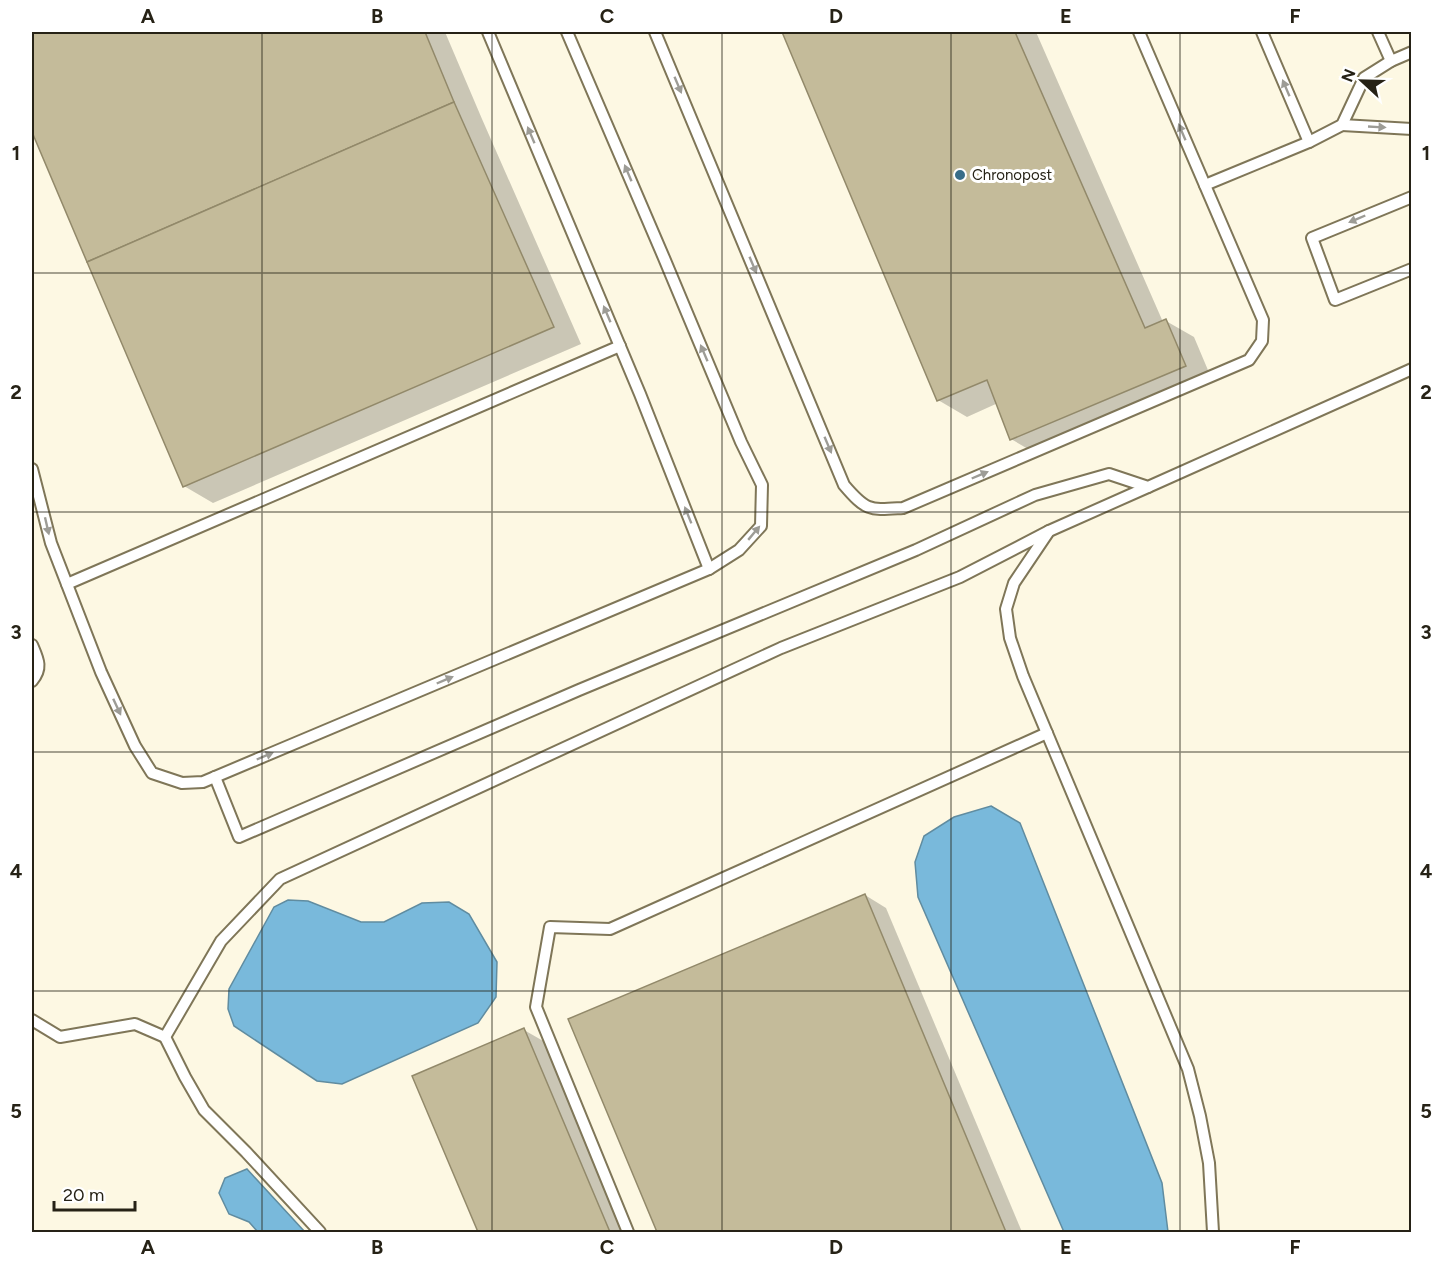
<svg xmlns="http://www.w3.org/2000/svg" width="1443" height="1264" font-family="Figtree,sans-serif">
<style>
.water{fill:#79b9db;stroke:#608ca0;stroke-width:1.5}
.shadow{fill:#0003}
.building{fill:#c4bb9a;stroke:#92896a;stroke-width:1.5}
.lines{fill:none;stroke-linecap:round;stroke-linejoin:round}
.service-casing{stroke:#7f7658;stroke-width:14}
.service{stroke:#fff;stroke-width:10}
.oneway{fill:#9d9c96}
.grid{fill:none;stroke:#262216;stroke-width:1.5;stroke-opacity:0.55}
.poi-dot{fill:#386d89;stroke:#fff;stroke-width:2}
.labels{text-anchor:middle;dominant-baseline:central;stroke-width:6;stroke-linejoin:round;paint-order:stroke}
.poi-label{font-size:15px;fill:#262216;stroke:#fff;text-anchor:start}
.neatline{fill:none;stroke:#262216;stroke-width:2}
.grid-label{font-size:20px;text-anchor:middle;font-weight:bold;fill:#262216}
</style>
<rect width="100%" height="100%" fill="#fdf8e3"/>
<g class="water">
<polygon points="991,806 1020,823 1162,1183 1168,1232 1064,1232 918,897 915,862 924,836 954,817"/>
<polygon points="288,900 308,901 361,922 384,922 422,903 449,902 469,914 497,962 496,997 478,1023 342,1084 317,1081 234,1026 228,1009 229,989 274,907"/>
<polygon points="247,1169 305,1232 258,1232 249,1222 229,1214 219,1193 225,1178"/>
</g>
<g class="shadow">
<polygon points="32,32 445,32 482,119 581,344 213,503 184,486 32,127"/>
<polygon points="784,32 1036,32 1163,322 1166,321 1194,337 1213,382 1040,456 1011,439 998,403 967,417 938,400"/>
<polygon points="865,895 886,908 1022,1232 658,1232 570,1020"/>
<polygon points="524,1030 545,1042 626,1232 479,1232 414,1077"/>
</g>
<g class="building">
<polygon points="32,32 425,32 454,102 87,262 32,132"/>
<polygon points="782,32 1015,32 1145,328 1166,319 1186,366 1010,440 987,380 937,401"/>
<polygon points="454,102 554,327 183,487 87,262"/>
<polygon points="865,894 1006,1232 657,1232 568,1019"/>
<polygon points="524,1028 610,1232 478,1232 412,1076"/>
</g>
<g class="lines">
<g class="service-casing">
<g id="service">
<polyline points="488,32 640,394 709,569"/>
<path d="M655,32L844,485C867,512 870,510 903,508L1249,360L1262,341L1263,320L1139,32"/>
<polyline points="1262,32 1309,142"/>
<polyline points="1378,32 1391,61"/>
<polyline points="1342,125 1412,129"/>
<polyline points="1205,185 1309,142 1342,125 1364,78 1391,61 1412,52"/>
<polyline points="1412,197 1312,238 1335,300 1412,269"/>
<polyline points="32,469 51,543 101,672 135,746 152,773 182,783 203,782 709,569 739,550 761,526 762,485 741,442 664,258 567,32"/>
<polyline points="1148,487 1049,531 1014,583 1006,609 1010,638 1023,676 1188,1069 1200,1116 1209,1163 1213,1232"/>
<polyline points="67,584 620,346"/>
<path d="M32,645C38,659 43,668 32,681"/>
<polyline points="215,777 239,837 579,690 916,550 1035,495 1109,474 1148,487 1412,369"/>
<polyline points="32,1020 60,1037 135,1024 165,1037 221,941 280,879 781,648 960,577 1049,531"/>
<polyline points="165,1037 185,1077 204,1110 246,1152 320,1232"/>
<polyline points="628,1232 536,1007 550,927 610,929 1047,733"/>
</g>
</g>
<use href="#service" class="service"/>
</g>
<defs><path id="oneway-solid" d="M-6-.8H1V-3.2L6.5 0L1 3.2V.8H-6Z" transform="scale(1.5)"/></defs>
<g class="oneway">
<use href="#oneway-solid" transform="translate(678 85) rotate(67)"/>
<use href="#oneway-solid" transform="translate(1286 88) rotate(-113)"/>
<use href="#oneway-solid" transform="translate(1377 127) rotate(3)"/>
<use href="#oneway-solid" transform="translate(1182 132) rotate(-113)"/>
<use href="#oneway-solid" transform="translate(531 135) rotate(-113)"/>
<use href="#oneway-solid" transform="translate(628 173) rotate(-113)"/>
<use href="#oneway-solid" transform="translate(1357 219) rotate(157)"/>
<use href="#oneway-solid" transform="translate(753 265) rotate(67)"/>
<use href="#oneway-solid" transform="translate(607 314) rotate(-113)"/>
<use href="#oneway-solid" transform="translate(704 353) rotate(-113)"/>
<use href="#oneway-solid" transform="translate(828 445) rotate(67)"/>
<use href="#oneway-solid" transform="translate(980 475) rotate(-23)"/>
<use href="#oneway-solid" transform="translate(688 515) rotate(-112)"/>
<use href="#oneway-solid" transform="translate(47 526) rotate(77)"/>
<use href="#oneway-solid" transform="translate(754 533) rotate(-50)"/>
<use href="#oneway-solid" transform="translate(445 680) rotate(-23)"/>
<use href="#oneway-solid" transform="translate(117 707) rotate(65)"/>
<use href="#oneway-solid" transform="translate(265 756) rotate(-23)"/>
</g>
<path class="grid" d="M262,32V1232M492,32V1232M722,32V1232M951,32V1232M1180,32V1232M32,273H1412M32,512H1412M32,752H1412M32,991H1412"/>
<circle class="poi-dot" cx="960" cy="175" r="6"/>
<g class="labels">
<g class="poi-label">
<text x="972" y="175">Chronopost</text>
</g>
</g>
<rect width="1443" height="1264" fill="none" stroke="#ffffff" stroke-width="66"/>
<g transform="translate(1362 81) rotate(292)" stroke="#ffffff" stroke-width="4.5" paint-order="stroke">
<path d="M0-4.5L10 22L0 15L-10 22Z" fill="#262216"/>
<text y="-9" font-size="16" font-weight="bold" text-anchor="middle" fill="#262216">N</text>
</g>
<path d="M54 1201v9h81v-9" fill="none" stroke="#262216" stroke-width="3"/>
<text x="63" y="1201" font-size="18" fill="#262216" stroke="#ffffff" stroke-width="4.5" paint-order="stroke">20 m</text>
<rect x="33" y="33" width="1377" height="1198" class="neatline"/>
<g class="grid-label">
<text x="148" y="23">A</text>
<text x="377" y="23">B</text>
<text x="607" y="23">C</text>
<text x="836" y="23">D</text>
<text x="1066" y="23">E</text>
<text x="1295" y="23">F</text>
<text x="16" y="160">1</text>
<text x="1426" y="160">1</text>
<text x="16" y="399">2</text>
<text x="1426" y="399">2</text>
<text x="16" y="639">3</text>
<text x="1426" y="639">3</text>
<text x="16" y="878">4</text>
<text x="1426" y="878">4</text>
<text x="16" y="1118">5</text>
<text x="1426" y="1118">5</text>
<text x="148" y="1254">A</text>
<text x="377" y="1254">B</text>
<text x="607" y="1254">C</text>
<text x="836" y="1254">D</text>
<text x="1066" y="1254">E</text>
<text x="1295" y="1254">F</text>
</g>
</svg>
